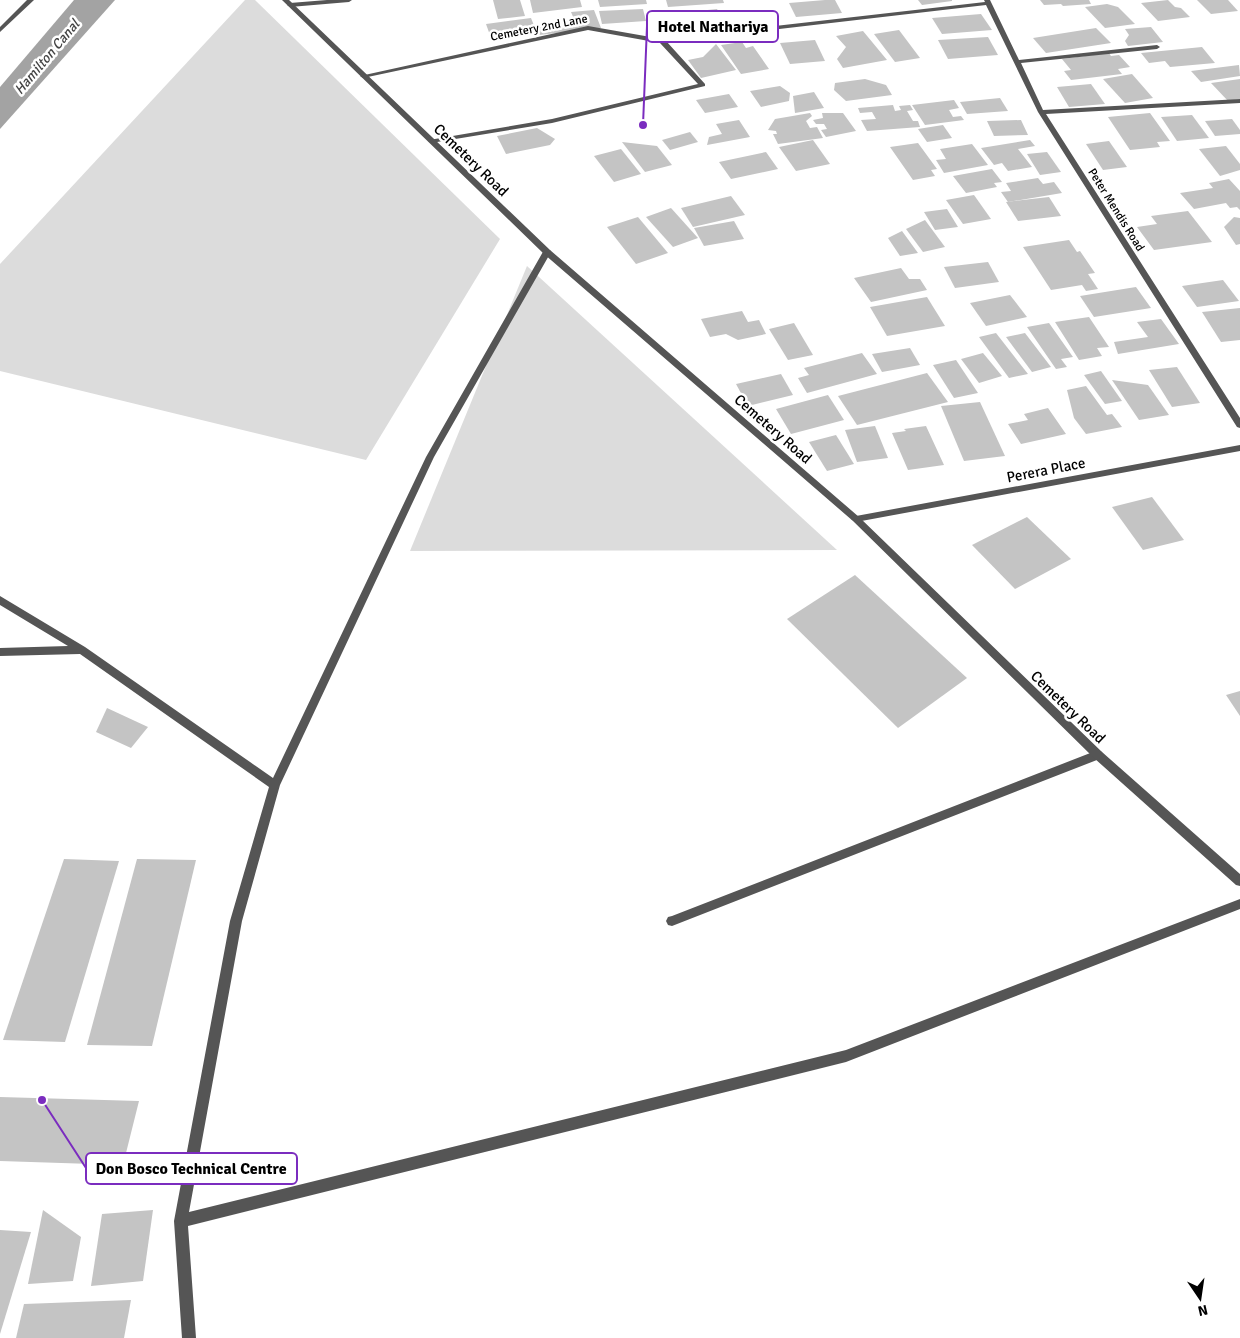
<svg xmlns="http://www.w3.org/2000/svg" width="1240" height="1338" font-family="Signika,sans-serif">
<style>
.green{fill:#dcdcdc}
.water{fill:#a3a3a3}
.building{fill:#c4c4c4}
.lines{fill:none;stroke-linecap:round;stroke-linejoin:round}
.service{fill:#555;fill-rule:evenodd}
.minor{fill:#555;fill-rule:evenodd}
.tertiary{fill:#555;fill-rule:evenodd}
.labels{text-anchor:middle;dominant-baseline:central;stroke-width:5;stroke-linejoin:round;paint-order:stroke}
.far-street-label{font-size:12px;fill:#000;stroke:#fff}
.far-water-label{font-size:14px;font-style:italic;fill:#444;stroke:#fff}
.street-label{font-size:15px;fill:#000;stroke:#fff}
.leader{fill:none;stroke:#7b2cbf;stroke-width:2}
.callout-dot{fill:#7b2cbf;stroke:#fff;stroke-width:2}
.callout{fill:#fff;stroke:#7b2cbf;stroke-width:2}
.callout-label{font-size:16px;text-anchor:middle;font-weight:bold;fill:#000}
</style>
<rect width="100%" height="100%" fill="#fff"/>
<g class="green">
<polygon points="245,0 255,0 500,239 366,460 0,371 0,264"/>
<polygon points="527,266 837,550 410,551"/>
</g>
<polygon class="water" points="74,0 115,0 0,129 0,87"/>
<g class="building">
<polygon points="493,0 520,0 525,16 498,19"/>
<polygon points="530,0 580,0 582,7 533,13"/>
<polygon points="598,0 646,0 647,4 600,7"/>
<polygon points="666,0 723,0 724,3 668,7"/>
<polygon points="825,0 835,0 842,13 796,17 789,3"/>
<polygon points="918,0 952,0 952,1 922,5"/>
<polygon points="1040,0 1089,0 1091,4 1063,6 1061,4 1044,5"/>
<polygon points="1168,0 1175,7 1181,8 1190,17 1158,21 1141,3"/>
<polygon points="1197,0 1228,0 1238,11 1211,14"/>
<polygon points="1107,4 1118,7 1135,24 1105,28 1085,7"/>
<polygon points="643,9 646,21 602,24 599,11"/>
<polygon points="717,9 725,24 686,28 679,13"/>
<polygon points="594,10 601,28 539,35 537,27 565,25 566,20 574,19 571,12"/>
<polygon points="981,14 992,30 942,34 932,18"/>
<polygon points="531,18 537,33 491,38 486,24"/>
<polygon points="1151,27 1163,42 1128,46 1125,41 1129,35 1125,29"/>
<polygon points="1096,28 1111,43 1046,53 1033,38"/>
<polygon points="899,30 920,58 895,62 874,34"/>
<polygon points="863,31 887,60 843,68 837,59 846,47 836,36"/>
<polygon points="988,37 998,55 948,59 938,40"/>
<polygon points="815,40 825,61 790,64 780,43"/>
<polygon points="742,42 746,48 753,46 769,69 741,74 721,45"/>
<polygon points="716,44 736,70 701,78 688,60 703,57"/>
<polygon points="1202,47 1215,63 1170,67 1165,61 1149,63 1141,53"/>
<polygon points="1109,53 1111,56 1119,55 1130,67 1118,69 1122,74 1071,80 1064,71 1071,70 1062,59"/>
<polygon points="1239,65 1240,76 1201,82 1191,71"/>
<polygon points="1132,74 1153,98 1125,103 1103,79"/>
<polygon points="865,79 886,85 892,95 846,101 834,90 835,83"/>
<polygon points="1240,79 1240,99 1228,101 1211,83"/>
<polygon points="1091,84 1105,104 1069,107 1057,87"/>
<polygon points="780,86 790,93 789,101 761,107 750,91"/>
<polygon points="814,92 824,108 795,113 793,96"/>
<polygon points="729,94 738,107 705,113 696,100"/>
<polygon points="1000,98 1008,111 967,114 960,102"/>
<polygon points="954,100 959,108 949,110 953,117 961,116 964,120 925,125 912,105"/>
<polygon points="893,105 895,111 901,110 899,106 910,105 913,110 907,111 913,121 918,121 920,127 867,131 861,120 876,119 872,112 860,113 858,108"/>
<polygon points="810,113 812,116 806,121 810,128 817,127 823,138 778,144 773,134 777,134 776,131 768,130 775,119"/>
<polygon points="822,113 843,113 856,131 826,137 821,130 827,129 824,124 816,124 813,120 823,118"/>
<polygon points="1150,113 1170,141 1157,142 1160,147 1130,150 1108,117"/>
<polygon points="1192,115 1209,138 1177,141 1161,117"/>
<polygon points="1232,119 1240,130 1240,134 1215,136 1205,121"/>
<polygon points="739,120 750,137 707,145 709,137 722,134 716,124"/>
<polygon points="1021,120 1028,135 994,136 987,121"/>
<polygon points="943,125 952,138 927,142 918,129"/>
<polygon points="537,128 555,139 550,145 506,154 497,136"/>
<polygon points="690,132 698,142 670,150 662,140"/>
<polygon points="813,140 830,164 796,171 779,147"/>
<polygon points="1030,140 1035,146 1018,149 1032,167 1008,171 1002,163 994,165 981,148"/>
<polygon points="1109,141 1127,167 1103,170 1086,144"/>
<polygon points="622,142 657,146 672,165 645,172"/>
<polygon points="918,143 937,169 931,170 935,176 913,180 890,147"/>
<polygon points="972,144 988,165 944,173 936,160 946,159 940,149"/>
<polygon points="1226,146 1240,164 1240,170 1220,176 1199,149"/>
<polygon points="621,149 641,174 614,182 594,156"/>
<polygon points="766,152 778,169 731,179 719,162"/>
<polygon points="1047,152 1061,172 1040,175 1027,154"/>
<polygon points="992,169 1002,182 994,183 997,187 966,193 953,176"/>
<polygon points="1038,178 1043,184 1054,182 1062,193 1008,202 1001,192 1011,191 1006,183"/>
<polygon points="1229,179 1240,191 1240,210 1237,207 1230,208 1226,203 1194,209 1180,193 1213,188 1209,183"/>
<polygon points="974,195 991,219 963,224 946,200"/>
<polygon points="731,196 745,215 693,227 681,208"/>
<polygon points="1049,197 1061,216 1018,221 1006,202"/>
<polygon points="671,208 698,238 673,247 646,217"/>
<polygon points="947,209 958,227 935,230 924,212"/>
<polygon points="1188,211 1212,242 1154,250 1137,227 1157,224 1151,216"/>
<polygon points="638,217 668,253 636,264 607,227"/>
<polygon points="1234,217 1240,218 1240,244 1236,245 1224,227"/>
<polygon points="925,220 945,247 923,252 906,229"/>
<polygon points="734,221 744,239 704,246 694,228"/>
<polygon points="902,231 918,253 900,256 888,238"/>
<polygon points="1069,240 1077,252 1080,251 1095,273 1088,274 1098,289 1086,291 1082,285 1051,290 1023,247"/>
<polygon points="988,262 999,282 955,288 944,267"/>
<polygon points="901,268 909,279 920,279 927,290 871,302 854,278"/>
<polygon points="1223,280 1239,301 1197,307 1182,286"/>
<polygon points="1136,287 1151,308 1094,317 1080,296"/>
<polygon points="1010,295 1027,317 986,326 970,303"/>
<polygon points="927,297 945,326 887,336 870,307"/>
<polygon points="1240,308 1240,340 1221,342 1202,312"/>
<polygon points="742,311 748,322 759,320 766,334 738,340 726,334 710,337 701,319"/>
<polygon points="1089,317 1109,347 1097,348 1102,356 1079,360 1055,322"/>
<polygon points="1161,319 1179,344 1118,354 1114,342 1148,337 1137,322"/>
<polygon points="794,323 813,355 788,360 769,329"/>
<polygon points="1049,323 1073,357 1061,359 1067,367 1056,369 1027,327"/>
<polygon points="996,333 1028,374 1009,378 979,337"/>
<polygon points="1025,333 1051,367 1032,372 1006,337"/>
<polygon points="910,348 920,365 882,372 872,354"/>
<polygon points="862,353 877,374 807,393 798,378 809,375 804,368"/>
<polygon points="983,353 1002,376 979,383 961,359"/>
<polygon points="956,360 978,393 954,398 933,365"/>
<polygon points="1177,367 1200,403 1172,407 1149,370"/>
<polygon points="1101,371 1122,401 1105,404 1084,375"/>
<polygon points="927,373 948,402 857,425 838,396"/>
<polygon points="781,374 793,395 748,406 736,384"/>
<polygon points="1112,380 1148,385 1169,415 1139,420"/>
<polygon points="1086,386 1107,415 1112,414 1122,427 1086,434 1074,418 1067,390"/>
<polygon points="828,395 844,420 791,434 776,409"/>
<polygon points="980,402 1005,456 964,461 941,406"/>
<polygon points="1048,408 1066,434 1021,444 1008,424 1028,420 1024,414"/>
<polygon points="875,426 888,458 857,462 845,430"/>
<polygon points="926,426 944,465 908,470 892,433 906,431 904,429"/>
<polygon points="836,435 854,464 827,471 809,442"/>
<polygon points="1152,497 1184,540 1143,550 1112,507"/>
<polygon points="1027,517 1071,559 1015,589 972,545"/>
<polygon points="855,575 967,678 898,728 787,619"/>
<polygon points="1240,691 1240,716 1226,695"/>
<polygon points="107,708 148,727 131,748 96,732"/>
<polygon points="64,859 119,861 65,1042 3,1040"/>
<polygon points="137,859 196,860 152,1046 87,1045"/>
<polygon points="0,1097 139,1101 123,1165 0,1161"/>
<polygon points="43,1210 81,1237 73,1281 28,1284"/>
<polygon points="153,1210 143,1281 91,1286 102,1214"/>
<polygon points="0,1230 31,1232 0,1334"/>
<polygon points="131,1300 124,1338 16,1338 24,1304"/>
</g>
<g class="lines">
<g class="service">
<polygon points="27,0 34,0 0,32 0,27"/>
<polygon points="1098,750 1102,752 1103,755 1102,758 672,926 668,925 666,921 668,917 672,916"/>
</g>
<g class="minor">
<polygon points="327,0 352,0 349,2 290,7 287,5 290,3"/>
<polygon points="984,0 990,0 1019,60 1157,45 1160,47 1157,49 1021,63 1043,110 1240,99 1240,103 1046,114 1240,418 1240,428 1237,427 1038,112 986,5 667,42 705,84 705,86 552,123 431,143 428,141 429,140 552,119 698,84 660,43 588,30 363,78 360,76 588,26 662,39 985,2"/>
<polygon points="544,250 550,250 551,252 434,457 280,785 242,921 189,1212 846,1050 1240,899 1240,909 846,1062 188,1226 196,1338 182,1338 174,1221 230,921 269,787 80,654 0,656 0,648 68,646 0,605 0,596 85,647 273,778 426,457"/>
<polygon points="1240,445 1240,451 856,522 851,519 856,516"/>
</g>
<polygon class="tertiary" points="282,0 289,0 550,250 859,517 1102,752 1240,874 1240,886 1236,885 1094,758 853,521 544,254"/>
</g>
<g class="labels">
<g class="far-street-label">
<text transform="translate(539 28) rotate(-11)">Cemetery 2nd Lane</text>
<text transform="translate(1116 210) rotate(58)">Peter Mendis Road</text>
</g>
<g class="far-water-label">
<text transform="translate(47 57) rotate(-50)">Hamilton Canal</text>
</g>
<g class="street-label">
<text transform="translate(471 160) rotate(44)">Cemetery Road</text>
<text transform="translate(773 429) rotate(41)">Cemetery Road</text>
<text transform="translate(1046 470) rotate(-11)">Perera Place</text>
<text transform="translate(1068 707) rotate(44)">Cemetery Road</text>
</g>
</g>
<path class="leader" d="M643 125L647 26M42 1100L86 1168"/>
<g class="callout-dot">
<circle cx="643" cy="125" r="5"/>
<circle cx="42" cy="1100" r="5"/>
</g>
<g class="callout">
<rect x="647" y="11" width="131" height="31" rx="5"/>
<rect x="86" y="1153" width="211" height="31" rx="5"/>
</g>
<g class="callout-label">
<text x="713" y="32">Hotel Nathariya</text>
<text x="191" y="1174">Don Bosco Technical Centre</text>
</g>
<g transform="translate(1200 1298) rotate(167)" stroke="#ffffff" stroke-width="4" paint-order="stroke">
<path d="M0-4L9 19L0 12L-9 19Z" fill="#000000"/>
<text y="-8" font-size="14" font-weight="bold" text-anchor="middle" fill="#000000">N</text>
</g>
</svg>
